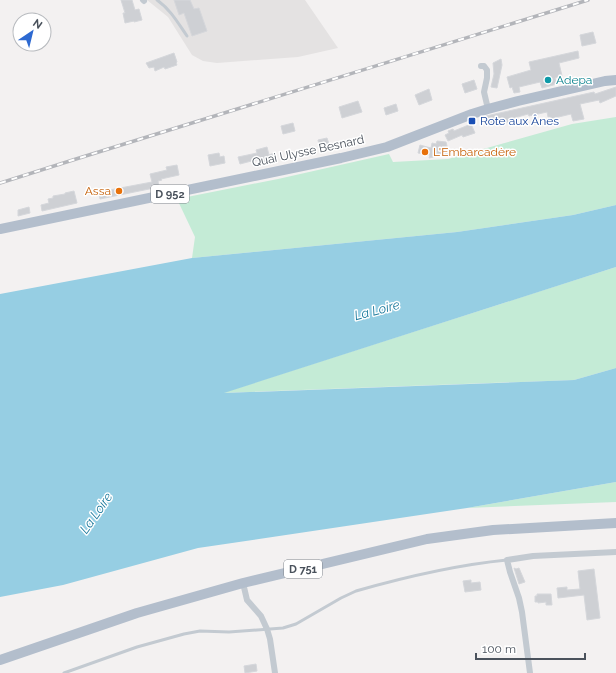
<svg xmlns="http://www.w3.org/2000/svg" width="616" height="673" font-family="Raleway,sans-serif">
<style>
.education{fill:#e4e2e2}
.green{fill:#c4ebd6}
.water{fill:#96cee3}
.building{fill:#ced0d4;stroke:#d5d7db}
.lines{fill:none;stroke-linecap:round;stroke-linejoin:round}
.lane{stroke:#c3cad1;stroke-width:3}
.street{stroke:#c3cad1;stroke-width:6}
.primary{stroke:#b3becc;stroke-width:10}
.rail-casing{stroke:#b3b5ba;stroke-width:3.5}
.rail{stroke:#fff;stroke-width:2;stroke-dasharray:6;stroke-linecap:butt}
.culture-dot{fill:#0f9aa8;stroke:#fff;stroke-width:1.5}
.transit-dot{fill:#1a4fb4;stroke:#fff;stroke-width:1.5}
.food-dot{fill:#e8710a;stroke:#fff;stroke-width:1.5}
.labels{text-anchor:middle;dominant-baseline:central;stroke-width:3;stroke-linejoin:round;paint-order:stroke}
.shield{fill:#fff;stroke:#80868d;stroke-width:1}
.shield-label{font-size:11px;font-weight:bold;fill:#4a525c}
.culture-label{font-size:12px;fill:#0d838f;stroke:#fff;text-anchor:start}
.transit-label{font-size:12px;fill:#164399;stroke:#fff;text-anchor:start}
.street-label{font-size:12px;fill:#4a525c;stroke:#fff}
.food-label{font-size:12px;fill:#c56008;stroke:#fff;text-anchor:start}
.water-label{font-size:13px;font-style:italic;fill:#1c7a9d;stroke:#fff}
</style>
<rect width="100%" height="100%" fill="#f3f1f1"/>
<polygon class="education" points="147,0 305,0 338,48 298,57 217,63 203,61 192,55 168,17"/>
<g class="green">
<polygon points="616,117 616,205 573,215 457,232 192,258 195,237 177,199 278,179 389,154 393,162 448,159 572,124"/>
<polygon points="616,267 616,368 574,380 222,393"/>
<polygon points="616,482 616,502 467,508"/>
</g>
<polygon class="water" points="616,205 616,267 224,393 574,380 616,368 616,482 467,508 198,548 63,585 0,597 0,294 192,258 457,232 573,215"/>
<g class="building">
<polygon points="121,0 132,0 135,10 139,9 142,20 134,22 134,21 125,23 123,13 125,13"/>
<polygon points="174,0 190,0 194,9 199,8 207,31 192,36 184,13 179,15"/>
<polygon points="593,32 596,43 582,46 580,35"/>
<polygon points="578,51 579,58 559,63 562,76 555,78 557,84 542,88 540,82 519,87 520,92 514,93 512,87 510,88 507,77 531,70 529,62"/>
<polygon points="174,53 177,62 176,63 177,65 165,69 164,67 155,71 154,67 149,68 146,63"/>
<polygon points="501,59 502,65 497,88 491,87 494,74 493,63"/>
<polygon points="474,80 477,89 465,93 462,84"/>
<polygon points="616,87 616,96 600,103 599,100 580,104 584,119 573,121 571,114 550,119 550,117 548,117 547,112 529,116 528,114 514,118 514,119 510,120 510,122 501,124 500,122 488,125 486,116 594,92 595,94"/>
<polygon points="429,89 432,100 419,105 415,95"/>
<polygon points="358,101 362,112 342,118 339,107"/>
<polygon points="396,104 398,111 386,115 384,108"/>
<polygon points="293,123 295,131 283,134 281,126"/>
<polygon points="471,124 475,133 463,137 462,135 448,141 445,135 449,133 448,131 453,129 454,131"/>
<polygon points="327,138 330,147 320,149 318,140"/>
<polygon points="437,141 446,142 449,154 429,158 430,155 418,153 420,145 431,148 432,143 436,144"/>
<polygon points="267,147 269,155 274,153 276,161 265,163 263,158 240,164 238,157 257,153 256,150"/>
<polygon points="219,153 220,157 224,156 225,163 210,166 208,155"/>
<polygon points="177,165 179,175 161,179 162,180 158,181 159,187 100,199 99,192 152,182 150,174 167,170 166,167"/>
<polygon points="74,191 77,203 42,211 41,205 49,203 48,199 53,198 53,196 65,194 65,193"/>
<polygon points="29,207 30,213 18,216 18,210"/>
<polygon points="514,568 516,569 519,568 525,582 519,584"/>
<polygon points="594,569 600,618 587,620 584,595 558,598 557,588 567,587 567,590 580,589 578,571"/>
<polygon points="471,580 471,583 480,582 481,590 465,592 463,581"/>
<polygon points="537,594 551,594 552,605 546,605 546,602 538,603 538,602 535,602 535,596 537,596"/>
<polygon points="256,664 257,671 245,673 244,666"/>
</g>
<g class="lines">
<g class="lane">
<path d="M157,0C170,9 178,23 187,36"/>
<path d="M64,673L137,647L184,634L200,631L229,632L283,628L296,624L341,598L356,591C405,577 456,565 507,560"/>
</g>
<g class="street">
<polyline points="143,0 144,1"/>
<polyline points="481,66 484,66 487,70 487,78 484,92 488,109"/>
<polyline points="243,583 247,600 261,616 267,629 270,639 275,673"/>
<polyline points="530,673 522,612 519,598 510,572 507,560 533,556 616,552"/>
</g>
<g class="primary">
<polyline points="0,229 341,158 387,147 472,114 488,109 518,101 605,81 616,80"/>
<polyline points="0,660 137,613 243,583 427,539 493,530 616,523"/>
</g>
<g class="rail-casing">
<polyline id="rail" points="0,183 76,159 588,0"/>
</g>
<use href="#rail" class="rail"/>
</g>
<circle class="culture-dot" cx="548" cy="80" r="4"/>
<rect class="transit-dot" x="468" y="117" width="8" height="8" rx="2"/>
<g class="food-dot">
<circle cx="425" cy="152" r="4"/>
<circle cx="119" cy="191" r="4"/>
</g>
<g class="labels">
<g class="shield">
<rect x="151" y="185" width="38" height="18" rx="3"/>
<rect x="284" y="560" width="38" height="18" rx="3"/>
</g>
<g class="shield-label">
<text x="170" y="194">D 952</text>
<text x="303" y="569">D 751</text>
</g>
<g class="culture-label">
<text x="556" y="80">Adepa</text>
</g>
<g class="transit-label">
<text x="480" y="121">Rote aux Ânes</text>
</g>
<g class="street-label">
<text transform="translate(308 151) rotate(-12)">Quai Ulysse Besnard</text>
</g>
<g class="food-label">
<text x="433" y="152">L'Embarcadère</text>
<text x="111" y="191" text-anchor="end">Assa</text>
</g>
<g class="water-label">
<text transform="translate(377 310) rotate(-15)">La Loire</text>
<text transform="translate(96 513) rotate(-55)">La Loire</text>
</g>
</g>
<g transform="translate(32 32) rotate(35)"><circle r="19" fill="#ffffff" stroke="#b7babe"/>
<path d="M0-3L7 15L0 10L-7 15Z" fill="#2d69d1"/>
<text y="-6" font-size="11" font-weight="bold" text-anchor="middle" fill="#4a525c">N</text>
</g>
<path d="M476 653v6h109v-6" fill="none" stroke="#4a525c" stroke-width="2"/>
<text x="482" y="653" font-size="12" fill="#4a525c" stroke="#ffffff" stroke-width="3" paint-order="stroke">100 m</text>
</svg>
